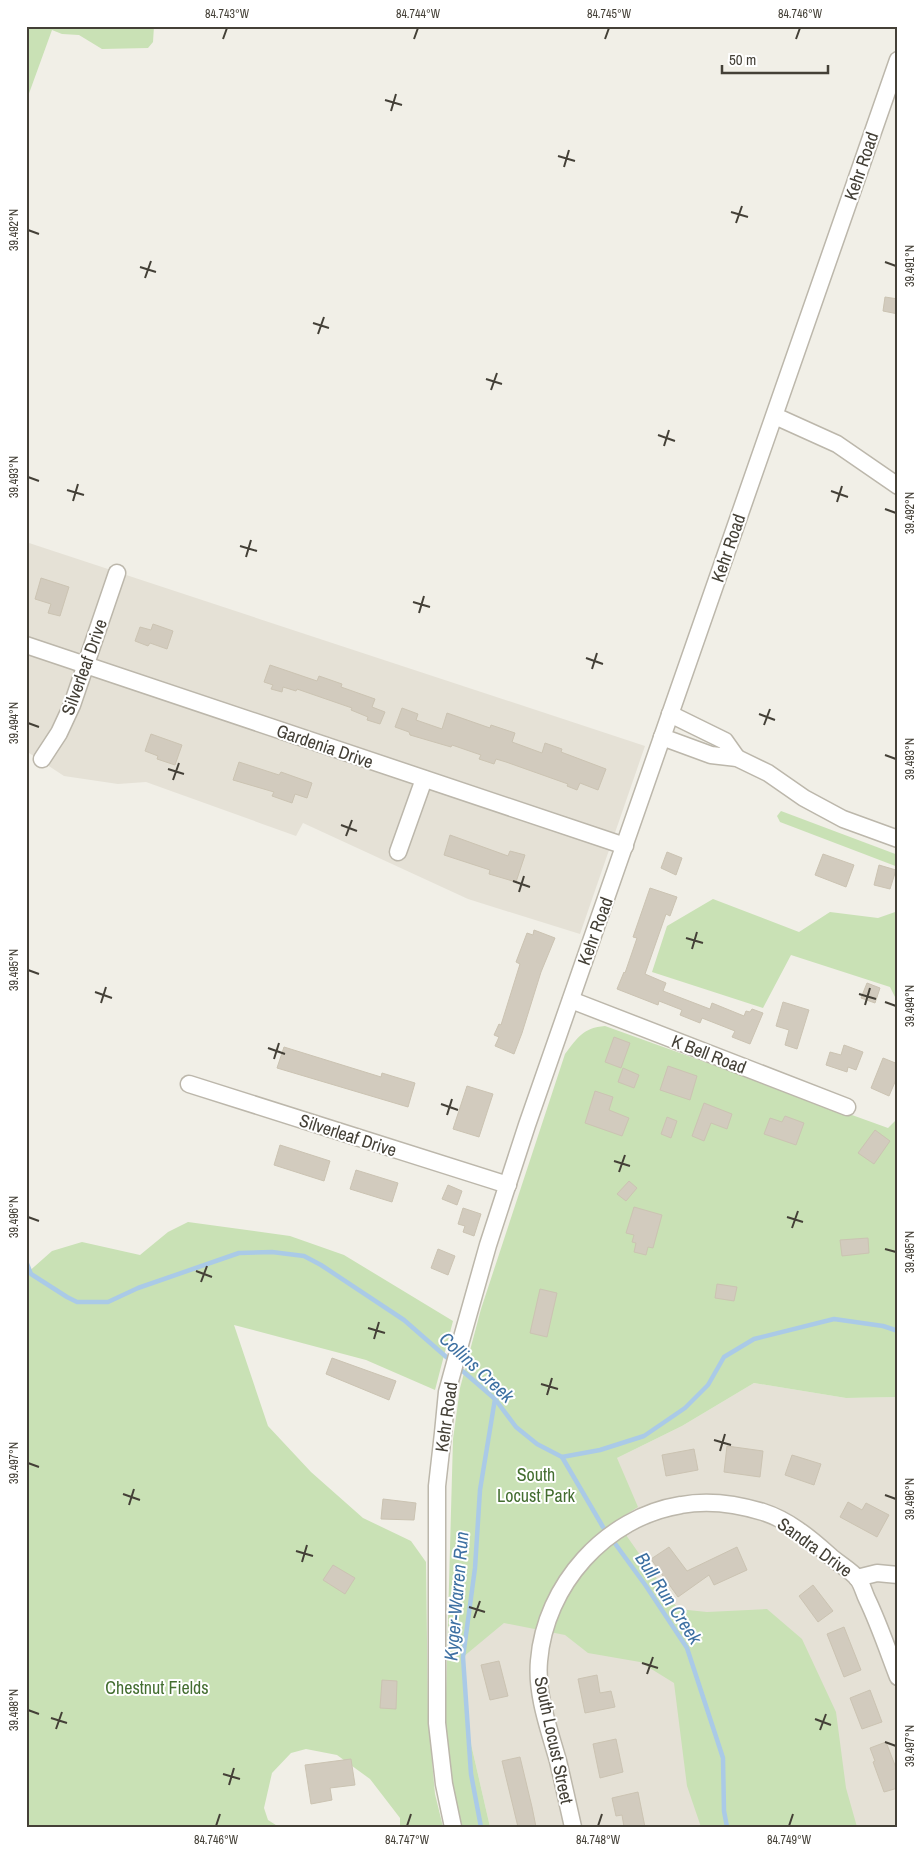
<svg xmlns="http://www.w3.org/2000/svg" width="924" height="1853" font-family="'Archivo Narrow',sans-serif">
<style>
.residential{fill:#e5e1d6}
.green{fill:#c9e1b5}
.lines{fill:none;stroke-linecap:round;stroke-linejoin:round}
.stream{stroke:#aacae7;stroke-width:4.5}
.building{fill:#d2cbbe;stroke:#cbc3b2}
.minor-casing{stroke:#bcb7ab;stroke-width:19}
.minor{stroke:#fff;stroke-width:16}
.ticks{fill:none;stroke:#444037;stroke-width:2}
.labels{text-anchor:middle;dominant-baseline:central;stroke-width:4;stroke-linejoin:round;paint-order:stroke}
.street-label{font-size:18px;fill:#444037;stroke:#fff}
.park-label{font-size:18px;fill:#446e31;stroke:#fff}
.water-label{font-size:19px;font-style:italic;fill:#3d70a2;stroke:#fff}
.neatline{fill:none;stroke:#444037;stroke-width:2}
.ticks-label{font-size:12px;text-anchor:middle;fill:#444037}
</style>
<rect width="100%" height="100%" fill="#f1efe7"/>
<g class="residential">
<polygon points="26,542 645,746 580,934 468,899 303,823 296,836 146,782 118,784 64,776 26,751"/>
<polygon points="754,1383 846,1398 898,1397 898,1827 490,1827 466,1722 463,1657 617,1458 682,1426"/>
</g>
<g class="green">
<polygon points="26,26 154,26 153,42 148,48 102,49 79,35 62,34 52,30 27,99"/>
<polygon points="781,811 898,855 898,867 780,822 777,816"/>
<polygon points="713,899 799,932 830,912 878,918 898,911 898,1003 890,987 791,955 763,1008 652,972 667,926"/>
<path d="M605,1026L888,1128L898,1118V1397L846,1398L754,1383L682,1426L617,1458L638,1507L609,1525L619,1540L626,1535L678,1609L707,1612L767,1609L802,1639L836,1712L846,1788L857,1827H701L687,1786L674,1683L640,1662L588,1653L565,1635L504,1623L463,1657L466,1722L490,1827H460L452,1790L445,1730L453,1439L460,1388L481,1309L565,1054C578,1037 583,1028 605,1026Z"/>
<polygon points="188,1222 290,1236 344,1255 453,1321 435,1390 366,1360 234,1325 268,1426 311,1472 363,1518 411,1541 426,1562 428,1716 435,1794 443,1827 400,1827 400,1818 370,1779 337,1755 306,1749 291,1753 272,1773 264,1808 268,1820 279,1827 26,1827 26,1274 52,1251 82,1242 140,1255 168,1232"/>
</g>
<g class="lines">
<g class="stream">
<polyline points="26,1261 31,1274 67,1297 77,1302 108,1302 138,1288 239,1253 272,1252 304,1256 321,1265 404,1320 452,1362"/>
<polyline points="458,1367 495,1399 516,1427 537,1444 562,1457 600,1450 644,1436 685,1408 708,1385 724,1357 754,1339 834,1319 883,1326 898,1331"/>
<polyline points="562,1457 603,1527 646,1586 687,1648 723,1758 724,1811 727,1827"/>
<polyline points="481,1827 471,1774 463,1657 475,1568 480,1490 495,1399"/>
</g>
</g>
<g class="building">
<polygon points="885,297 898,299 898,314 883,311"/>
<polygon points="41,578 69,587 60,616 48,613 51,604 35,599"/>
<polygon points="153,624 173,631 167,649 150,643 148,646 135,641 140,627 151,630"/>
<polygon points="270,665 317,681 319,676 342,684 341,687 375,699 372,707 385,712 380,724 367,720 368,717 351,710 352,708 297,689 296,691 283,687 282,692 271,689 273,685 264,682"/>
<polygon points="402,708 418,714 416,720 442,729 447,713 490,728 491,725 515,733 512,742 542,753 545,743 562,749 561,752 606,769 598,790 580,783 577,790 567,786 568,784 506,762 496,759 494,764 479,759 481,755 452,745 451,747 410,735 409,732 395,727"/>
<polygon points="151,734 182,745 175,765 157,759 158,756 145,751"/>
<polygon points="239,762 279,775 281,772 312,783 307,798 295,794 292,803 272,796 274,792 233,780"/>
<polygon points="450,835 508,856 510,851 525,855 516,882 489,874 490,870 444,855"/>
<polygon points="667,852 682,858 676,875 661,868"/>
<polygon points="823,854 854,865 846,887 815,875"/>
<polygon points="879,865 896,870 890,889 874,885"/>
<polygon points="650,888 677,897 670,916 666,914 645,974 666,983 663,991 710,1009 712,1003 744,1016 746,1011 750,1012 752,1009 763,1013 750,1044 732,1037 735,1031 702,1018 700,1023 680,1015 682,1010 659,1001 658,1005 617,989 624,972 625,973 637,938 633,937"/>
<polygon points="534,930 555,938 541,972 522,1033 514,1054 495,1046 499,1037 494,1035 499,1024 501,1025 520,964 516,962 527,933 533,935"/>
<polygon points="867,983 880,988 875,1003 861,998"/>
<polygon points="783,1002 809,1010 797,1049 785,1045 789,1030 776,1026"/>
<polygon points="614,1037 630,1043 621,1068 605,1062"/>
<polygon points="844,1045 863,1052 856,1070 848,1067 847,1072 826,1065 830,1052 841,1055"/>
<polygon points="284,1047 381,1077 382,1073 415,1083 408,1107 277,1068"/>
<polygon points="883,1058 898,1064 898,1075 889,1096 871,1088"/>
<polygon points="668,1066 697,1076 690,1100 660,1090"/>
<polygon points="623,1068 639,1075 634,1088 618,1082"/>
<polygon points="467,1086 493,1094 479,1137 453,1129"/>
<polygon points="595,1091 613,1097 609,1110 629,1118 622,1136 585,1123"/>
<polygon points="704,1103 732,1114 727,1129 711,1123 704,1141 692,1136"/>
<polygon points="785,1116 804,1123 796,1145 764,1134 770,1118 782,1122"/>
<polygon points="667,1117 677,1121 671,1138 661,1134"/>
<polygon points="875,1130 890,1141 874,1164 858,1153"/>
<polygon points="280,1145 330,1161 324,1181 274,1165"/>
<polygon points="356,1170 398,1183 392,1202 350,1189"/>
<polygon points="629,1181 637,1188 626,1201 617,1194"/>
<polygon points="448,1185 462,1191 457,1205 442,1199"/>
<polygon points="634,1207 662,1215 653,1248 648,1247 646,1255 634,1252 636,1243 632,1242 634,1235 626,1233"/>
<polygon points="463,1208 481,1214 474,1236 463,1232 465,1226 458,1224"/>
<polygon points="868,1238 869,1253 842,1256 840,1240"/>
<polygon points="438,1249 455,1256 448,1275 431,1268"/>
<polygon points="717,1284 737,1287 734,1301 715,1298"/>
<polygon points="540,1289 557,1293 547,1337 530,1333"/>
<polygon points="332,1358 396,1381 389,1400 326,1374"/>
<polygon points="727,1446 763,1451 760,1477 724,1472"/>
<polygon points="694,1449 698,1470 666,1476 662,1455"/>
<polygon points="792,1455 821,1464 814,1485 785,1475"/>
<polygon points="383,1499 416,1503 414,1520 381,1519"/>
<polygon points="848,1502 862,1510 866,1503 889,1515 877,1537 840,1517"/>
<polygon points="669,1547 687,1571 737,1547 747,1570 714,1585 709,1575 678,1597 651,1559"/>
<polygon points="333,1565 355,1578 345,1594 323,1580"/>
<polygon points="813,1585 833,1611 818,1622 799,1596"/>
<polygon points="844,1627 861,1670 844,1677 827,1634"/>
<polygon points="499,1661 508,1696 490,1700 481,1665"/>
<polygon points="597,1675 600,1693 611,1691 615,1707 585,1713 578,1679"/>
<polygon points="382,1680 397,1681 396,1709 380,1708"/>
<polygon points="870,1690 882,1722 862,1729 850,1698"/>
<polygon points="616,1739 623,1772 600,1778 593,1744"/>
<polygon points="886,1742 898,1773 898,1788 884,1792 873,1762 875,1761 870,1748"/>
<polygon points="520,1757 532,1807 536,1827 518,1827 502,1761"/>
<polygon points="351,1759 355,1785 330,1788 332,1800 311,1804 305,1765"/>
<polygon points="638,1792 645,1827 624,1827 622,1815 616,1816 612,1798"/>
</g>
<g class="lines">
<g class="minor-casing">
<g id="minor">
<polyline points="775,416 837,444 898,486"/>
<polyline points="26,645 625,846"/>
<polyline points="670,714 725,741 737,758"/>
<polyline points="662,737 711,755 737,758 768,773 804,798 843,819 898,839"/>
<polyline points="42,759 59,733 72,705 117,573"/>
<polyline points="398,852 424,779"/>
<polyline points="571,1000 847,1107"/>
<polyline points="189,1084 508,1185"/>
<polyline points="857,1578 877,1573 898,1575"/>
<polyline points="453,1827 444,1784 437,1723 437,1486 443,1433 447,1392 461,1341 488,1245 527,1125 898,60"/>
<path d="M573,1827C568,1805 563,1782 558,1761C549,1729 536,1694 539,1661C545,1585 606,1517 681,1505C707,1500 737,1504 763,1512C788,1520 809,1537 829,1555C837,1563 851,1570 858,1579C862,1584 864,1593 867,1599C879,1624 888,1651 898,1677"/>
</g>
</g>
<use href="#minor" class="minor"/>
</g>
<path class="ticks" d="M223,39L227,28M414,39L418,28M605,39L609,28M796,39L800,28M385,100L402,105M391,111L396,94M558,156L575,161M564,167L569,150M731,212L748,217M736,223L742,206M28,230L39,234M885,262L896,266M140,267L156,272M145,278L151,261M313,323L329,328M318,334L324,317M486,379L502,384M491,390L497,373M658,435L675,441M664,446L669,430M28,477L39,481M67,490L84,495M831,491L848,497M73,501L78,484M837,502L842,486M885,509L896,513M240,546L257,551M246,557L251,540M413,602L430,607M419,613L424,596M586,658L603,664M592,669L597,653M759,714L775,720M28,723L39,727M764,725L770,709M885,755L896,759M168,769L184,774M173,780L179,763M341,825L357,831M346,836L352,820M513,881L530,887M519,892L524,876M686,938L703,943M692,949L697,932M28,970L39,974M95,992L112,998M859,994L876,999M885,1002L896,1006M101,1003L106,987M865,1005L870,988M268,1048L285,1054M274,1059L279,1043M441,1104L458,1110M447,1115L452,1099M614,1161L630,1166M619,1172L625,1155M28,1217L39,1221M787,1217L803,1222M792,1228L798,1211M885,1249L896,1252M196,1271L212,1277M201,1282L207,1266M368,1328L385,1333M374,1339L379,1322M541,1384L558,1389M547,1395L552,1378M714,1440L731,1445M720,1451L725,1434M28,1463L39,1467M123,1494L140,1500M885,1495L896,1499M129,1505L134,1489M296,1551L313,1556M302,1562L307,1545M469,1607L485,1612M474,1618L480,1601M642,1663L658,1668M647,1674L653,1657M28,1710L39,1714M51,1718L67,1723M815,1719L831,1725M56,1729L62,1712M820,1730L826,1714M885,1742L896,1746M223,1774L240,1779M229,1785L234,1768M216,1826L220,1814M407,1826L411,1814M598,1826L602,1814M789,1826L793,1814"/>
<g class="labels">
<g class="street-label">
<text transform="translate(861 166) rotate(-71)">Kehr Road</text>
<text transform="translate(728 548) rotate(-71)">Kehr Road</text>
<text transform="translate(84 667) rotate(-70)">Silverleaf Drive</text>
<text transform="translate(325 746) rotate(19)">Gardenia Drive</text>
<text transform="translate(595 931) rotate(-70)">Kehr Road</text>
<text transform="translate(709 1054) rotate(21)">K Bell Road</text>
<text transform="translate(348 1135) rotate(18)">Silverleaf Drive</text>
<text transform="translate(446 1417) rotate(-82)">Kehr Road</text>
<text transform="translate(815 1547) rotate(36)">Sandra Drive</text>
<text transform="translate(554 1740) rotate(78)">South Locust Street</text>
</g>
<g class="park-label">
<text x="536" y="1474">South<tspan x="536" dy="21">Locust Park</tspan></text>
<text x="157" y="1687">Chestnut Fields</text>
</g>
<g class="water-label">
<text transform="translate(477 1367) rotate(43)">Collins Creek</text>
<text transform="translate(456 1596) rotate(-85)">Kyger-Warren Run</text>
<text transform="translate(669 1598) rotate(57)">Bull Run Creek</text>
</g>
</g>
<rect width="924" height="1853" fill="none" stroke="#ffffff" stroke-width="55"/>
<path d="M722 65v8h106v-8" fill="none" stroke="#444037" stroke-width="2.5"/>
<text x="729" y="65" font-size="15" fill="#444037" stroke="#ffffff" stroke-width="4" paint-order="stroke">50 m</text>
<rect x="28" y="28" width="868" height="1798" class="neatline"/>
<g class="ticks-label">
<text x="227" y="18">84.743°W</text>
<text x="418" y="18">84.744°W</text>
<text x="609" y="18">84.745°W</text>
<text x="800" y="18">84.746°W</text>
<text transform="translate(14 230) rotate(-90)" y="4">39.492°N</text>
<text transform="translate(910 266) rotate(-90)" y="4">39.491°N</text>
<text transform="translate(14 477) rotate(-90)" y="4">39.493°N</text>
<text transform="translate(910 513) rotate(-90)" y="4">39.492°N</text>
<text transform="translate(14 723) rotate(-90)" y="4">39.494°N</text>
<text transform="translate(910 759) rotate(-90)" y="4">39.493°N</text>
<text transform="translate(14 970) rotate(-90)" y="4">39.495°N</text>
<text transform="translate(910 1006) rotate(-90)" y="4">39.494°N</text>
<text transform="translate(14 1217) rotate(-90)" y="4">39.496°N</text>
<text transform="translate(910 1252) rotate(-90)" y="4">39.495°N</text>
<text transform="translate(14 1463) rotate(-90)" y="4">39.497°N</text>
<text transform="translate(910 1499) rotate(-90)" y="4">39.496°N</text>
<text transform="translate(14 1710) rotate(-90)" y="4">39.498°N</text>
<text transform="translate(910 1746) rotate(-90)" y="4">39.497°N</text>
<text x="216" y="1844">84.746°W</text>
<text x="407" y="1844">84.747°W</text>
<text x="598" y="1844">84.748°W</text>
<text x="789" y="1844">84.749°W</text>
</g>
</svg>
